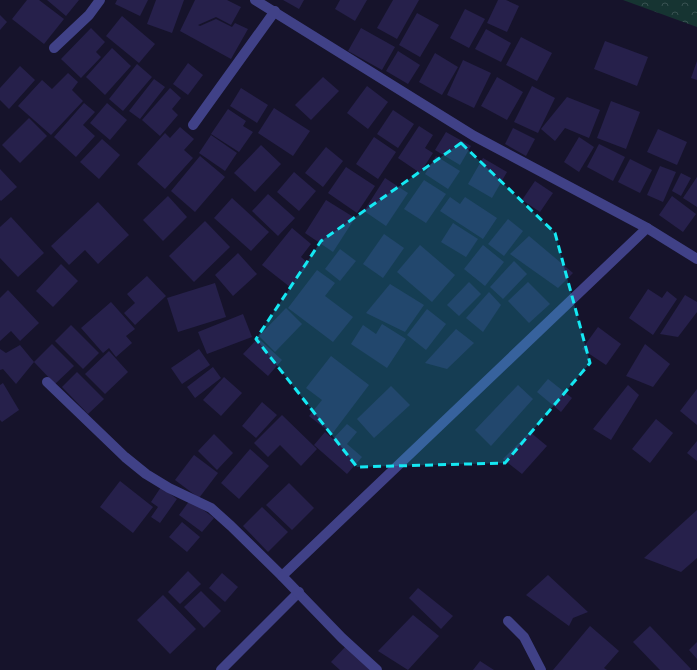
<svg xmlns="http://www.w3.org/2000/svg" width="697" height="670" font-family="'Fira Sans Condensed',sans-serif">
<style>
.forest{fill:url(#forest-crowns)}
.building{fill:#26204b}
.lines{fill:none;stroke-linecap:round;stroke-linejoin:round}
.minor{stroke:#404187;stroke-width:10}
.marked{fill:#14e8f3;fill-opacity:0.2;stroke:#14e8f3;stroke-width:3;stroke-dasharray:8 5;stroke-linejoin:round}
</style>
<defs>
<pattern id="forest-crowns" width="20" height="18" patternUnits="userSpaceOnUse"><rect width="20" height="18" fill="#163432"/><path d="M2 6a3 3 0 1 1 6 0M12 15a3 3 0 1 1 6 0" fill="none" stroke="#385151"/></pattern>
</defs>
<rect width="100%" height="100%" fill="#16132b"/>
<polygon class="forest" points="623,0 697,0 697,27"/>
<g class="building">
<polygon points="27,0 39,0 64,19 44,44 12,19"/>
<polygon points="47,0 79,0 66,16"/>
<polygon points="117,0 148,0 140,16 115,4"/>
<polygon points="156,0 184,0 172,33 147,24"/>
<polygon points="195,0 227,0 241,7 231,25 216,17 198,25 200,26 216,19 232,27 235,23 248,29 231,59 180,31"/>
<polygon points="283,0 304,0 299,9"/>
<polygon points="340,0 367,0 355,21 335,9"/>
<polygon points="393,0 419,0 397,39 377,28"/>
<polygon points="498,0 506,0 519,6 507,32 487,23"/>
<polygon points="465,9 485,19 469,48 450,38"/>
<polygon points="417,13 439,25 420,57 399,45"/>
<polygon points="0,15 7,22 0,30"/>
<polygon points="122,16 155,44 139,63 106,36"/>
<polygon points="91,28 105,42 96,52 101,57 81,78 61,59"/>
<polygon points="361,28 395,47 382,70 348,51"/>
<polygon points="486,29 511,43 501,62 475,49"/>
<polygon points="521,37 552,53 537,81 506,65"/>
<polygon points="605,41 648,57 637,86 594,69"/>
<polygon points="112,48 131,66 105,95 86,77"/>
<polygon points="398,51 420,65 408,84 386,71"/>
<polygon points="435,53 458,67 442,95 419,82"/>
<polygon points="463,60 491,73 474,108 447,95"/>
<polygon points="697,61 697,80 691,78"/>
<polygon points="188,63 203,75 188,95 173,84"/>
<polygon points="137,64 152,77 123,111 109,99"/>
<polygon points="20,66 35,80 9,109 0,100 0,88"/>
<polygon points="68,73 78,82 72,90 83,101 51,135 18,106 42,80 52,89"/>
<polygon points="323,77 339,91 311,120 295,105"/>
<polygon points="497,77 523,92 507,120 481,106"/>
<polygon points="154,79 165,87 140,119 129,111"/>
<polygon points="367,86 388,102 368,129 347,113"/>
<polygon points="532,86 555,98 538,133 514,122"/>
<polygon points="170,88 181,98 172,109 178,115 160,136 142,120"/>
<polygon points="241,88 268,105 257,123 230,106"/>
<polygon points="567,97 600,110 589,138 565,128 555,141 541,129"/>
<polygon points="611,101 640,112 626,149 597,138"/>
<polygon points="84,103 95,112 83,125 95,136 76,157 54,137"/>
<polygon points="107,103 127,120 110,140 90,123"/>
<polygon points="274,108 310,131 293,156 258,133"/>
<polygon points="228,109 246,121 243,126 253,132 239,152 211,134"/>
<polygon points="393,110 414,124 398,148 377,134"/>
<polygon points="29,118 47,136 20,163 2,145"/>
<polygon points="419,126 433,135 425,148 433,153 420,173 398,158"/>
<polygon points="180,127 194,139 184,150 193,158 165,189 137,164 165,133 170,138"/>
<polygon points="513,128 535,139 526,156 505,144"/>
<polygon points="658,129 687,142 677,165 647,152"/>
<polygon points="446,132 471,146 460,165 435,150"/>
<polygon points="211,135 237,153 225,171 199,153"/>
<polygon points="374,137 396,152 378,179 356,164"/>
<polygon points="579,137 594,147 579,172 564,162"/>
<polygon points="102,139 120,155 99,179 80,162"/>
<polygon points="599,144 625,157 613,181 587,167"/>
<polygon points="261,145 281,164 255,192 234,173"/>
<polygon points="326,147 343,161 323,187 305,173"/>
<polygon points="200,156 225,177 195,212 171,191"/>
<polygon points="436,156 460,171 448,189 425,174"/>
<polygon points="483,158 507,172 492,198 468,184"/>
<polygon points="630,159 652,170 640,193 618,182"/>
<polygon points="660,166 676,172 663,202 647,195"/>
<polygon points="346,167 375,186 357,213 328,193"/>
<polygon points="0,169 17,187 1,201 0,200"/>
<polygon points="294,172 316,191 299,211 277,192"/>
<polygon points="681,173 691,178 681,196 672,191"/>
<polygon points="697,177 697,207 683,198"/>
<polygon points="385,178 408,193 386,226 364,211"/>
<polygon points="424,180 446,194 426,223 404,209"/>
<polygon points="535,181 553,193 540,212 522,200"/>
<polygon points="268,194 295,218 278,236 252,211"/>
<polygon points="168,196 187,217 163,241 143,220"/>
<polygon points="672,196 696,214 683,232 659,215"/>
<polygon points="450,197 460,204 465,197 497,218 483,239 440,211"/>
<polygon points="232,198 269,232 251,251 214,218"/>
<polygon points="326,200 355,218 333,252 305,233"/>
<polygon points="98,202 129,235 98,264 85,250 69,265 51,246"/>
<polygon points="11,217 44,253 18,277 0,258 0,227"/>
<polygon points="508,219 523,231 504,256 488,244"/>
<polygon points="205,221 230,247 194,282 169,256"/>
<polygon points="453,223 478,239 466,257 441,242"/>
<polygon points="292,228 311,244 301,257 309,264 290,287 262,265"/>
<polygon points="384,234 404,248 383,278 363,264"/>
<polygon points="529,236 573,273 558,288 510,254"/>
<polygon points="420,245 455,275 432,302 397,272"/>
<polygon points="483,245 504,262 485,286 464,269"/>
<polygon points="340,249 356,261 340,281 325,269"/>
<polygon points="238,253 257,274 233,296 215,275"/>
<polygon points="514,261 527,274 503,299 490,287"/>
<polygon points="61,264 78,281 53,307 36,291"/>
<polygon points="317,270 335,283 325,296 353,317 333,342 288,308"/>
<polygon points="147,276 166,296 135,325 124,313 135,303 127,294"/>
<polygon points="469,282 481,294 459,316 447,305"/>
<polygon points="528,282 550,304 529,323 508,301"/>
<polygon points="215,283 226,317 178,332 167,298"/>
<polygon points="390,284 424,305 405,332 366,313"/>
<polygon points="648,289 662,298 667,291 677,299 653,335 629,318"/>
<polygon points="8,290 39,323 20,341 11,331 0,341 0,298"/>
<polygon points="489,292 501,305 483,332 466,318"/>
<polygon points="685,295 697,302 697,312 678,337 660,334"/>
<polygon points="111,302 135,329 126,336 132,343 116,357 109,348 103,353 81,328"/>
<polygon points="286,308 302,324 275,352 259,336"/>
<polygon points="427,309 446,324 426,350 407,335"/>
<polygon points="243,314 252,337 207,354 198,332"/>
<polygon points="382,324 406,339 387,368 351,344 363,325 376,334"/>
<polygon points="71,325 99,353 83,369 55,341"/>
<polygon points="598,327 621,344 606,365 582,349"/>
<polygon points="456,329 474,343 447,369 425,363"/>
<polygon points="258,338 282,360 268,376 243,354"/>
<polygon points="52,344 74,366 55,384 34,362"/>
<polygon points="645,344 670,364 653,387 626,376"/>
<polygon points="20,345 34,362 16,384 3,369 0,370 0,349 6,353"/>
<polygon points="199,349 210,365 182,384 171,368"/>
<polygon points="109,351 128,372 105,394 85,374"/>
<polygon points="331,356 369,385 332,434 309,416 322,400 306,388"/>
<polygon points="213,367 221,378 195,398 187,387"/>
<polygon points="77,372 104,399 88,414 62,387"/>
<polygon points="224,377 242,393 221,416 203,400"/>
<polygon points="548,379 572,398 561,412 537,392"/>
<polygon points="3,383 19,410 2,422 0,420 0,385"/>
<polygon points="518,385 533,399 491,446 475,430"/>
<polygon points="628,385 639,395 611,440 593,429"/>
<polygon points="391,386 410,405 374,438 357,419"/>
<polygon points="697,389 697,425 680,411"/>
<polygon points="262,402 277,415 256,438 242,426"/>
<polygon points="282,415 317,449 301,466 280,445 268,457 254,443"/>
<polygon points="656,419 673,433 650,463 632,449"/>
<polygon points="347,424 357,432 347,444 362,457 347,474 314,445 325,432 333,439"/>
<polygon points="530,432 547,446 522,474 503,459"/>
<polygon points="214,434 233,453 217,470 198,451"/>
<polygon points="697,441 697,461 687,453"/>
<polygon points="250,449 269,466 239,499 221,483"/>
<polygon points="194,455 218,473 199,498 175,480"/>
<polygon points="120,481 153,507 133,533 100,507"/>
<polygon points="289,483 314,508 292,530 266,505"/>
<polygon points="161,487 177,499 160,523 151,517 158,507 151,502"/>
<polygon points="190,500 214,518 202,532 179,515"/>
<polygon points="262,507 288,532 268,552 243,526"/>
<polygon points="697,510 697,558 681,572 644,558"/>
<polygon points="182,522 200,537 187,552 169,537"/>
<polygon points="188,571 201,584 180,604 168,592"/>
<polygon points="222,573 238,587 225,602 209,588"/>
<polygon points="548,575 588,612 573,618 569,626 526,595"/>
<polygon points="418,588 453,616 441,629 409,598"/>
<polygon points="201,591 221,611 204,628 184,607"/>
<polygon points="163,595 196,629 170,654 137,620"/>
<polygon points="413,615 439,636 408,670 378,651"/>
<polygon points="590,626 619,651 604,668 607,670 553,670"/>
<polygon points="650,626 691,669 690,670 660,670 633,642"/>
<polygon points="697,642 697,659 689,650"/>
<polygon points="347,645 371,668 369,670 340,670 331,662"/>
<polygon points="480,661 494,670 473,670"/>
</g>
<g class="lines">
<g class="minor">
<polyline points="255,0 474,136 647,228 697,259"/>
<polyline points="54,48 89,15 100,0"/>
<polyline points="193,125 275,11"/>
<polyline points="47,382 125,457 146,474 169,488 211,508 231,526 282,576"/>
<polyline points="508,621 524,637 541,670"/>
<polyline points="221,670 299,592"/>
<polyline points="377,670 342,638 282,576 647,228"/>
</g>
</g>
<path class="marked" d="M461,143L555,233L590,363L505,463L357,467L256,339L321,241Z"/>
</svg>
